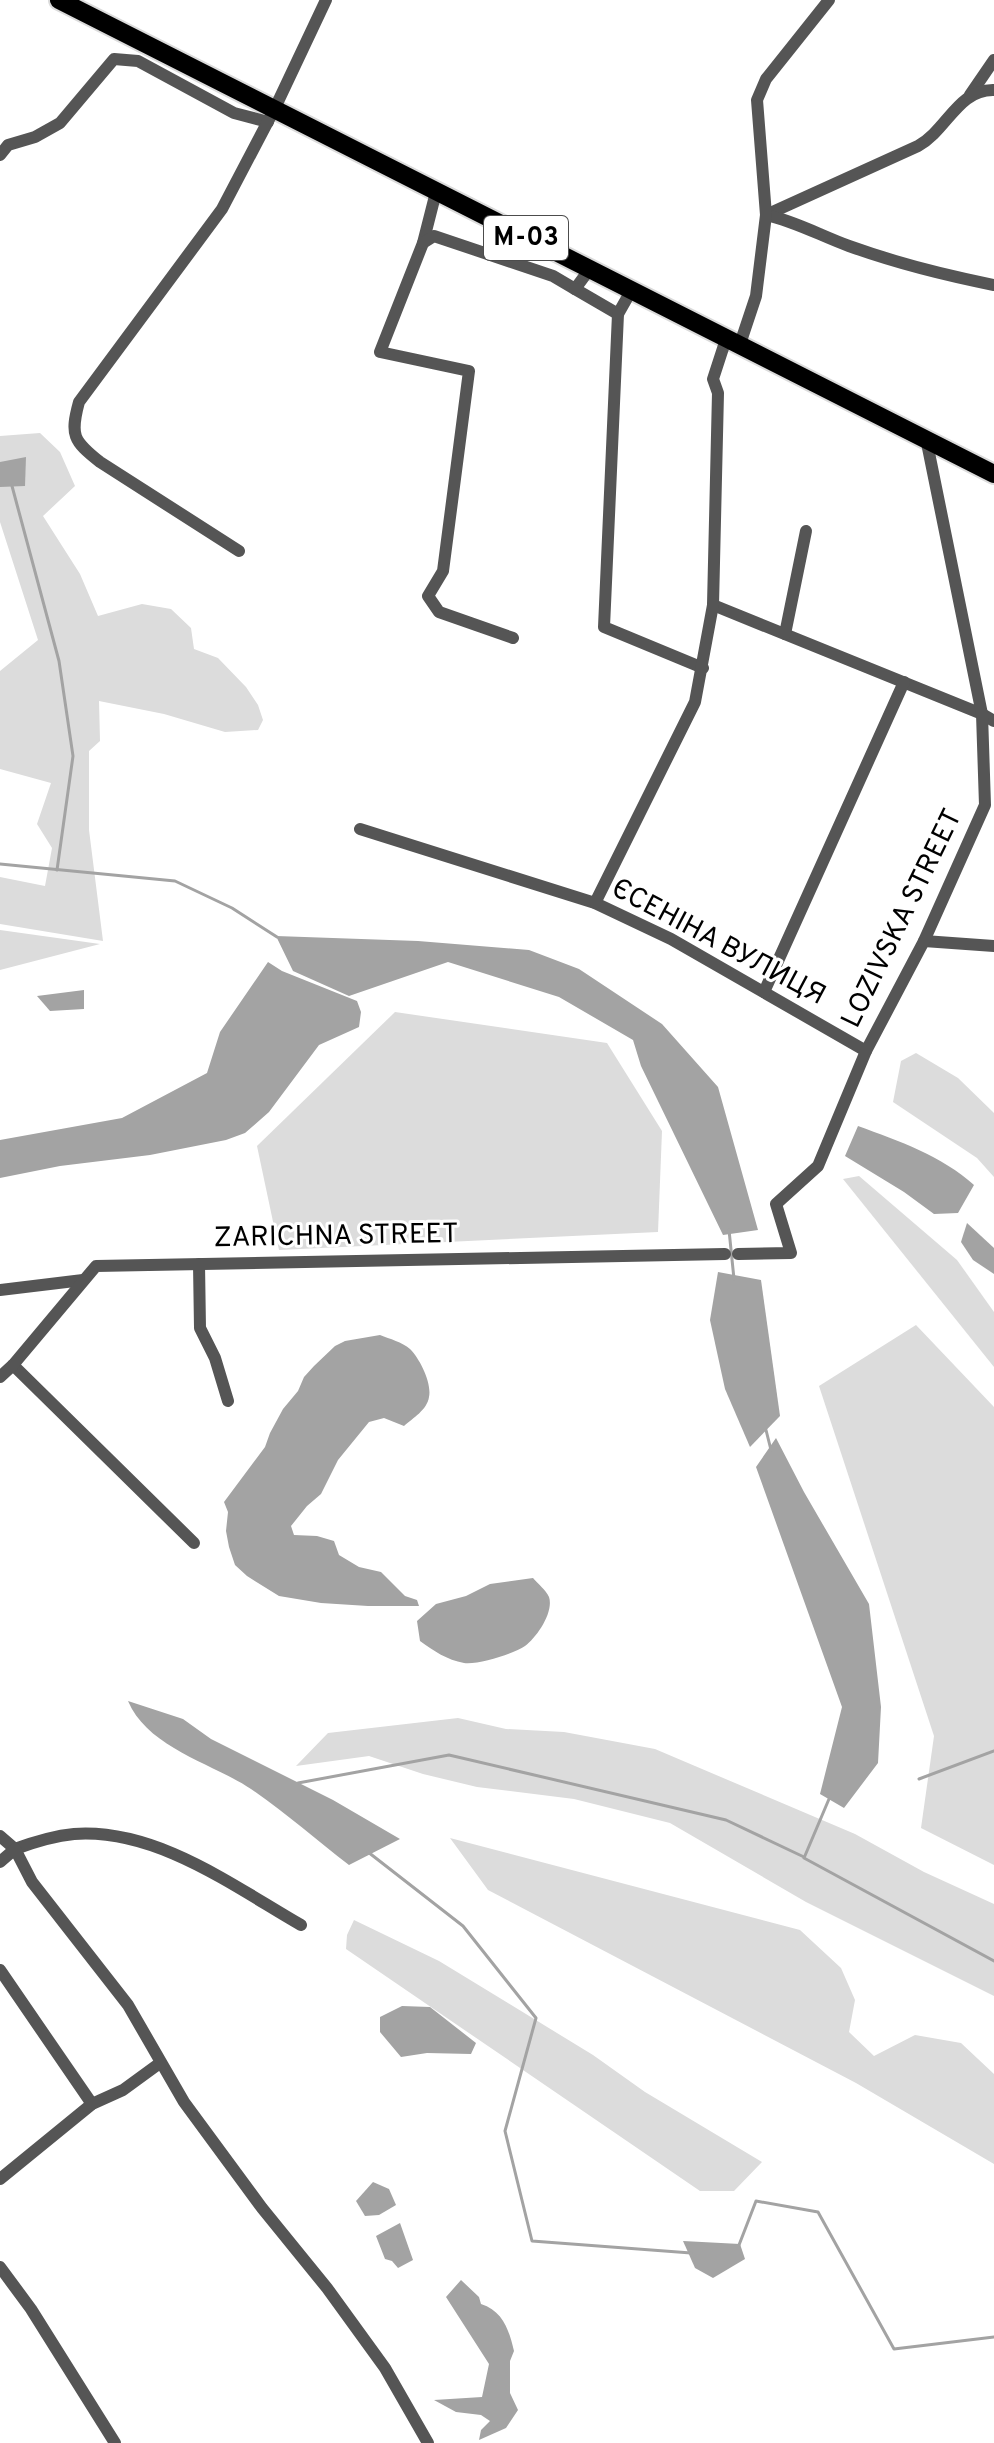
<svg xmlns="http://www.w3.org/2000/svg" width="994" height="2443" font-family="Overpass,sans-serif">
<style>
.green{fill:#dcdcdc}
.water{fill:#a3a3a3}
.lines{fill:none;stroke-linecap:round;stroke-linejoin:round}
.stream{stroke:#a3a3a3;stroke-width:3}
.highway-casing{stroke:#dbdbdb;stroke-width:22}
.minor{stroke:#555;stroke-width:12}
.highway{stroke:#000;stroke-width:18}
.labels{text-anchor:middle;dominant-baseline:central;stroke-width:6;stroke-linejoin:round;paint-order:stroke}
.shield{fill:#fff;stroke:#4c4c4c;stroke-width:2}
.shield-label{font-size:26px;font-weight:bold;fill:#000}
.street-label{font-size:28px;fill:#000;stroke:#fff}
</style>
<rect width="100%" height="100%" fill="#fff"/>
<g class="green">
<polygon points="40,433 60,452 75,486 43,516 80,574 98,616 142,604 171,609 191,628 194,649 218,658 246,687 258,705 263,720 258,730 225,732 164,714 99,701 100,741 89,751 89,830 103,941 0,924 0,877 45,886 52,848 37,824 51,783 0,769 0,671 38,640 0,522 0,436"/>
<polygon points="0,930 100,944 0,970"/>
<polygon points="395,1012 607,1043 662,1131 658,1232 279,1250 257,1146"/>
<polygon points="916,1053 958,1078 994,1113 994,1177 977,1158 893,1102 901,1061"/>
<polygon points="859,1176 957,1260 994,1312 994,1367 843,1179"/>
<polygon points="916,1325 994,1407 994,1865 921,1828 934,1736 819,1386"/>
<polygon points="458,1718 506,1729 564,1732 655,1749 855,1834 924,1872 994,1904 994,1996 806,1902 670,1823 574,1799 477,1787 423,1774 369,1756 296,1766 328,1733"/>
<polygon points="450,1838 800,1930 841,1968 855,2000 849,2032 874,2056 915,2035 961,2043 994,2074 994,2164 856,2083 488,1890"/>
<polygon points="354,1920 439,1961 593,2055 645,2092 762,2162 734,2191 700,2191 346,1949 347,1935"/>
</g>
<g class="water">
<polygon points="26,457 25,486 0,487 0,462"/>
<polygon points="276,936 418,941 529,950 579,969 662,1024 718,1087 758,1230 723,1235 641,1066 633,1040 559,997 448,962 349,996 293,971"/>
<polygon points="268,962 282,971 357,1001 361,1012 359,1027 319,1045 269,1112 245,1133 226,1140 150,1155 60,1166 0,1178 0,1140 122,1118 207,1073 220,1032"/>
<polygon points="84,990 84,1009 50,1011 37,996"/>
<path d="M858,1126C899,1141 942,1156 974,1185L958,1213L934,1214L904,1192L845,1156Z"/>
<polygon points="967,1223 994,1248 994,1274 973,1260 961,1242"/>
<polygon points="718,1272 761,1280 780,1416 750,1447 725,1389 710,1320"/>
<path d="M380,1335C390,1339 402,1342 410,1349C420,1359 432,1383 429,1397C427,1410 413,1418 404,1426L384,1418L369,1422L338,1460L321,1494L307,1506L291,1526L294,1535L317,1536L334,1541L339,1555L359,1567L381,1572L405,1596L417,1600L419,1606H368L321,1603L279,1596L247,1576L235,1565L229,1547L226,1531L228,1512L224,1502L265,1447L270,1433L283,1409L298,1391L304,1377L314,1366L335,1346L345,1341Z"/>
<polygon points="776,1438 804,1492 869,1604 881,1707 878,1763 844,1808 820,1794 842,1707 756,1467"/>
<path d="M533,1578C538,1584 546,1590 549,1597C554,1612 537,1637 525,1646C513,1654 478,1665 464,1663C447,1660 434,1651 420,1641L417,1621L436,1604L466,1596L490,1584Z"/>
<path d="M128,1701L183,1719L211,1739L333,1800L400,1839L349,1865C316,1840 285,1812 251,1789C212,1763 148,1748 128,1701Z"/>
<polygon points="402,2006 430,2007 476,2043 471,2054 427,2053 401,2057 380,2032 380,2017"/>
<polygon points="373,2182 389,2189 396,2205 379,2215 365,2216 356,2201"/>
<polygon points="400,2223 413,2260 398,2268 392,2261 385,2259 376,2236"/>
<polygon points="683,2241 740,2244 745,2259 713,2278 695,2268"/>
<path d="M461,2280L479,2297L481,2304C503,2311 509,2330 514,2351L510,2361V2393L518,2410L506,2428L479,2440L481,2430L490,2421L481,2415L456,2412L434,2400L482,2397L489,2364L446,2297Z"/>
</g>
<g class="lines">
<g class="stream">
<polyline points="12,486 59,661 73,756 57,870"/>
<polyline points="0,864 175,881 232,908 277,937"/>
<polyline points="729,1230 734,1279"/>
<polyline points="766,1430 771,1450"/>
<polyline points="919,1779 994,1751"/>
<polyline points="298,1783 449,1755 726,1820 804,1857"/>
<polyline points="829,1799 804,1858 994,1961"/>
<polyline points="368,1852 463,1926 536,2018 505,2131 532,2241 691,2253"/>
<polyline points="739,2245 756,2201 818,2212 894,2349 994,2337"/>
</g>
<g class="highway-casing">
<polyline id="highway" points="59,0 994,474"/>
</g>
<g class="minor">
<polyline points="970,95 994,60"/>
<polyline points="0,155 8,145 35,137 60,123 114,59 138,61 234,113 268,122"/>
<polyline points="436,192 423,243 380,352 469,371 443,571 428,596 439,612 513,638"/>
<path d="M766,215L918,146C947,130 958,89 994,90"/>
<path d="M766,215C795,221 821,236 849,246C896,263 944,275 994,285"/>
<polyline points="423,243 434,236 553,276 575,289 589,270"/>
<polyline points="575,289 618,314"/>
<polyline points="631,291 618,314 604,627 703,668"/>
<polyline points="739,347 756,296 766,215 757,100 766,79 829,0"/>
<path d="M239,551L100,462C73,441 70,435 79,402L222,209L275,108L326,0"/>
<polyline points="713,605 982,714 994,721"/>
<polyline points="785,634 806,531"/>
<polyline points="360,829 595,903 671,939 866,1051"/>
<polyline points="595,903 695,702 713,605 718,393 713,379 726,339"/>
<polyline points="924,941 994,946"/>
<polyline points="764,992 904,682"/>
<polyline points="738,1254 791,1253 776,1204 818,1166 866,1051 924,941 985,805 982,714 926,438"/>
<polyline points="199,1264 200,1328 215,1358 228,1401"/>
<polyline points="0,1290 83,1280"/>
<polyline points="13,1365 194,1543"/>
<polyline points="0,1377 13,1365 96,1266 725,1254"/>
<path d="M0,1836L15,1849C34,1842 53,1836 74,1834C156,1828 233,1886 301,1925"/>
<polyline points="0,1862 15,1849 32,1882 128,2005 184,2102 262,2208 327,2288 385,2368 428,2443"/>
<polyline points="0,1970 92,2104"/>
<polyline points="0,2179 92,2104 123,2090 160,2063"/>
<polyline points="0,2267 31,2309 115,2443"/>
</g>
<use href="#highway" class="highway"/>
</g>
<g class="labels">
<rect class="shield" x="484" y="216" width="84" height="44" rx="6"/>
<g class="shield-label">
<text x="526" y="238">М-03</text>
</g>
<g class="street-label">
<text transform="translate(903 919) rotate(-64)">LOZIVSKA STREET</text>
<text transform="translate(718 943) rotate(28)">ЄСЕНІНА ВУЛИЦЯ</text>
<text transform="translate(336 1237) rotate(-1)">ZARICHNA STREET</text>
</g>
</g>
</svg>
